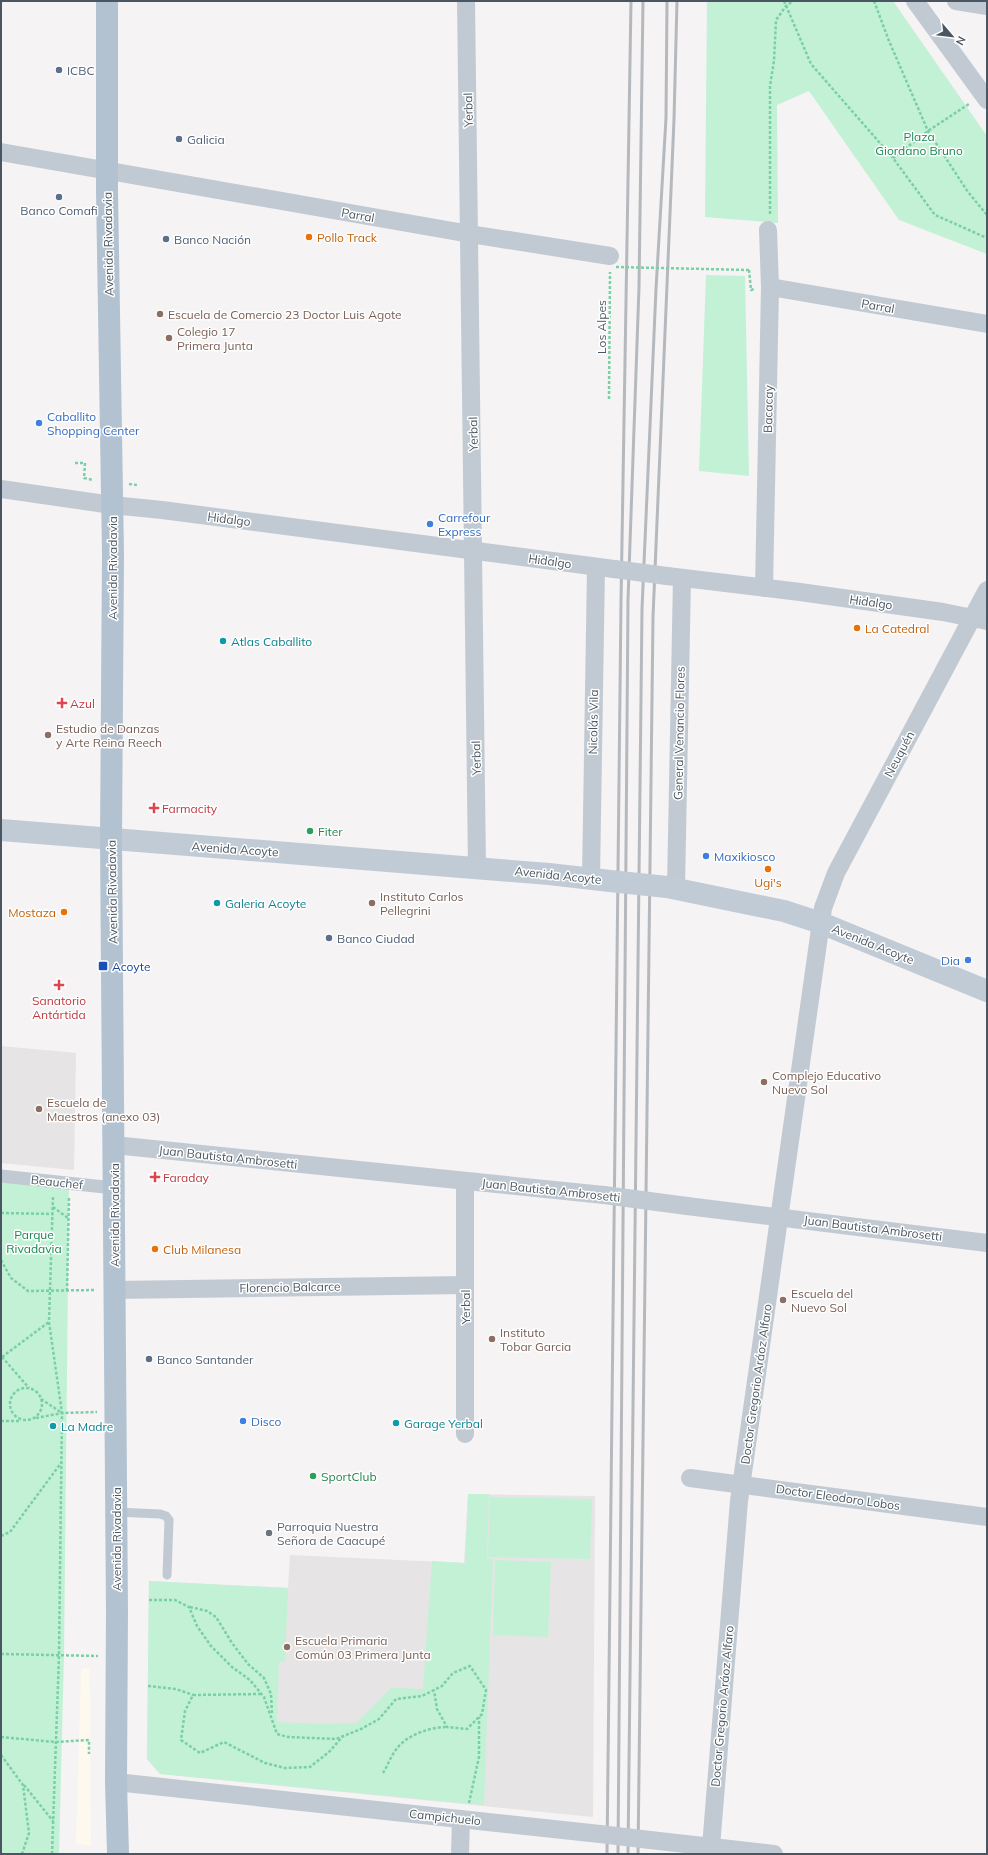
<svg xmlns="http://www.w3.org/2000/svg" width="988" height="1855" font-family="Mulish,sans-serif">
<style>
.commercial{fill:#fdf9ef}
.education{fill:#e6e4e5}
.green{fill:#c3f1d5}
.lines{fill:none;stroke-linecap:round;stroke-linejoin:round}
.path{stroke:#7ad0a6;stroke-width:2.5;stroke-dasharray:3 2;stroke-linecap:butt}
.service{stroke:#c1cad2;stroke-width:9}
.pedestrian{stroke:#c1cad2;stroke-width:13}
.minor{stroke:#c1cad2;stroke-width:18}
.secondary{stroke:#c1cbd6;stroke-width:22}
.primary{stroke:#b3c2d1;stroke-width:22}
.rail{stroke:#b5b8bd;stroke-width:3}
.path-bridge{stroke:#7ad0a6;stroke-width:2.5;stroke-dasharray:3 2;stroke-linecap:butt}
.minor-bridge{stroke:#c1cad2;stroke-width:18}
.secondary-bridge{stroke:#c1cbd6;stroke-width:22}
.service-dot{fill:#5c6f8a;stroke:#fff;stroke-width:1.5}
.food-dot{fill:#e8710a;stroke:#fff;stroke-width:1.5}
.education-dot{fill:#8d6e63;stroke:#fff;stroke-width:1.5}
.shop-dot{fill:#3f7fe0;stroke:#fff;stroke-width:1.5}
.culture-dot{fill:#0f9aa8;stroke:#fff;stroke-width:1.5}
.health-dot{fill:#e0444e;stroke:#fff;stroke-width:1.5}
.leisure-dot{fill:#2e9e5b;stroke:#fff;stroke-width:1.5}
.transit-dot{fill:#1a4fb4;stroke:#fff;stroke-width:1.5}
.worship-dot{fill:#6b7280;stroke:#fff;stroke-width:1.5}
.labels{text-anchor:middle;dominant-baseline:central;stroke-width:3;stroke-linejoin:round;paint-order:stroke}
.service-label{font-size:12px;fill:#4e5e75;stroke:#fff;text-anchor:start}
.street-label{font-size:12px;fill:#4a5661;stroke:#fff}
.park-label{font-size:12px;fill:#17864f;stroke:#fff}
.food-label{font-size:12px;fill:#c56008;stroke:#fff;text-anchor:start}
.education-label{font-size:12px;fill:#785e54;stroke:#fff;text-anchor:start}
.shop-label{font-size:12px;fill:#366cbe;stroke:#fff;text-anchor:start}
.culture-label{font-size:12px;fill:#0d838f;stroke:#fff;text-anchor:start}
.health-label{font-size:12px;fill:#be3a42;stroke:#fff;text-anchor:start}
.leisure-label{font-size:12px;fill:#27864d;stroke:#fff;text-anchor:start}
.transit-label{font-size:12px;fill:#164399;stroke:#fff;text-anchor:start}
.worship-label{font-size:12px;fill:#5b616d;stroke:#fff;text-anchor:start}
</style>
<rect width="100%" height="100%" fill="#f5f3f3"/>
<polygon class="commercial" points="90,1668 91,1846 76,1843 81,1669"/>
<g class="education">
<polygon points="1,1046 76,1053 74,1170 1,1163"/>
<polygon points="468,1494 595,1496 593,1817 160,1774 147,1759 149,1581 288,1588 290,1555 464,1563"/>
</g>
<g class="green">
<polygon points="707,1 893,1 987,136 987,254 899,220 809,91 777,105 778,223 705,217"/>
<polygon points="706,275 745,276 749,476 699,471"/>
<polygon points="1,1176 69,1183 64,1655 59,1854 1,1854"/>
<polygon points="468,1494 489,1494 487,1559 493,1559 484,1805 160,1774 147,1759 149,1581 288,1588 285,1662 279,1662 277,1722 323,1724 356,1723 391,1688 423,1689 432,1561 465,1563"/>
<polygon points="490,1497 592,1499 590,1559 488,1557"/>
<polygon points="495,1560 551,1562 548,1637 493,1635"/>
</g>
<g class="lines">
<g class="path">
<polyline points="784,1 811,64 893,158 935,215 987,238"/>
<polyline points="874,1 889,41 928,131 968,192 987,215"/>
<polyline points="893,158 928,131 969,104"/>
<polyline points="770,214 770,86 774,61 776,20 786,6 793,1"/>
<polyline points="749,270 751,290 754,289"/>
<polyline points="609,399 610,272"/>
<polyline points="75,463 85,463 84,478 93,480"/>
<polyline points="129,484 137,485"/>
<polyline points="53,1207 68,1218"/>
<polyline points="1,1213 53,1214"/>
<polyline points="1,1260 11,1278 28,1291 96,1290"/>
<polyline points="67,1291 69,1197"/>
<polyline points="2,1357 49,1322"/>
<polyline points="2,1357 29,1388"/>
<circle cx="26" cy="1404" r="16"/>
<polyline points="41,1399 62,1413"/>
<polyline points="36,1418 62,1413 97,1412"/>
<polyline points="1,1421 20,1421"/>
<polyline points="1,1536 10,1532 61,1463"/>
<polyline points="149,1600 175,1600 189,1607 197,1626 211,1646 232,1667 250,1680 264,1697 277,1734 288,1737 336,1739 361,1729 379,1719 396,1699 422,1696 442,1686 453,1673 470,1666 486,1690 482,1714 467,1729 447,1727 437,1709 434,1690"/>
<polyline points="190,1607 207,1611 216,1617 232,1643 248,1664 264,1678 271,1694 272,1715"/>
<polyline points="1,1654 98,1656"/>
<polyline points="148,1686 176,1689 193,1695"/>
<polyline points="261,1694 193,1695 185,1711 181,1740 200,1753 224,1742 265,1763 285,1768 310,1767 329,1752 343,1736"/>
<polyline points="1,1737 55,1742 89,1740 89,1754"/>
<polyline points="1,1755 23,1785 29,1833 22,1854"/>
<path d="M383,1773C388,1765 392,1753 399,1746C410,1734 431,1727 447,1727"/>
<polyline points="24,1785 53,1821"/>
<polyline points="469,1803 479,1757 479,1717"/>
<polyline points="52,1854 59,1655 62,1413 49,1322 53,1196"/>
</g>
<polyline class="service" points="116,1512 160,1514 166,1516 169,1520 167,1575"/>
<polyline class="pedestrian" points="1,1176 114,1188"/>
<g class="minor">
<polyline points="466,1 477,868"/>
<polyline points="915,1 987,100"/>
<polyline points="956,1 987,6"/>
<polyline points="1,152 470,234 610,256"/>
<polyline points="770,287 987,324"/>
<polyline points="1,489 112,505 162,510 614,569"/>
<polyline points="667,576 800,592 943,612 987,621"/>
<polyline points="764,588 770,287 768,230"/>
<polyline points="591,878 596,567"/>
<polyline points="676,888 682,578"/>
<polyline points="114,1145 604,1195"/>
<polyline points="465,1181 465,1434"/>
<polyline points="687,1206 987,1243"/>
<polyline points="115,1290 465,1285"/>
<polyline points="690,1478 987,1517"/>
<polyline points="116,1782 600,1834"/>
<polyline points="650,1840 774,1854"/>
<polyline points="711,1847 739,1501 823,908 836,873 987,590"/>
<polyline points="460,1854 461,1819"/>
</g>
<g class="secondary">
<polyline points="1,830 549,874 610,881"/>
<polyline points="667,887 784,911 821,923 987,991"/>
</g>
<polyline class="primary" points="107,1 107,191 113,554 111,840 117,1613 116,1782 118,1854"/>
<g class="rail">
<polyline points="607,1854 621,602 631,1"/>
<polyline points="618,1854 628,600 639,287 643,1"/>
<polyline points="628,1854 642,609 656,289 666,118 667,1"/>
<polyline points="638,1854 653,617 674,119 677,1"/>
</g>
<polyline class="path-bridge" points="616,267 749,270"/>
<g class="minor-bridge">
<polyline points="614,569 667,576"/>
<polyline points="604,1195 687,1206"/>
<polyline points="600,1834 650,1840"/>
</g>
<polyline class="secondary-bridge" points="610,881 667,887"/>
</g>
<g class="service-dot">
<circle cx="59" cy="70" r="4"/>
<circle cx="179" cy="139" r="4"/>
<circle cx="59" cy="197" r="4"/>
<circle cx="166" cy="239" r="4"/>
<circle cx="329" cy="938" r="4"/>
<circle cx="149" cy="1359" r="4"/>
</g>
<g class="food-dot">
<circle cx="309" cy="237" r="4"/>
<circle cx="857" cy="628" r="4"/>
<circle cx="768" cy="869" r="4"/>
<circle cx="64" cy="912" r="4"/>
<circle cx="155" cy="1249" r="4"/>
</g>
<g class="education-dot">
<circle cx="160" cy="314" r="4"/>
<circle cx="169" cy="338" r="4"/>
<circle cx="48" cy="735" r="4"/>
<circle cx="372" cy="903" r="4"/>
<circle cx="764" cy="1082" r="4"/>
<circle cx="39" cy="1109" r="4"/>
<circle cx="783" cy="1300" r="4"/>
<circle cx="492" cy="1339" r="4"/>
<circle cx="287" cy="1647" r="4"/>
</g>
<g class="shop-dot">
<circle cx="39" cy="423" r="4"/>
<circle cx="430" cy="524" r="4"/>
<circle cx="706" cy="856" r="4"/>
<circle cx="968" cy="960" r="4"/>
<circle cx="243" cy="1421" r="4"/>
</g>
<g class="culture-dot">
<circle cx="223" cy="641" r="4"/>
<circle cx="217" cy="903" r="4"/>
<circle cx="396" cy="1423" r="4"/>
<circle cx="53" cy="1426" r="4"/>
</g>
<g class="health-dot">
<path d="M60 697h4v4h4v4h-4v4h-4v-4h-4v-4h4z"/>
<path d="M152 802h4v4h4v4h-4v4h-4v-4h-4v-4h4z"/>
<path d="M57 979h4v4h4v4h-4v4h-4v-4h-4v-4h4z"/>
<path d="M153 1171h4v4h4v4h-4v4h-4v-4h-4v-4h4z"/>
</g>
<g class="leisure-dot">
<circle cx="310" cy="831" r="4"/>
<circle cx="313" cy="1476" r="4"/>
</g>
<rect class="transit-dot" x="98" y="961" width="10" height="10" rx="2"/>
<circle class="worship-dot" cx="269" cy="1533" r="4"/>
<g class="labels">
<g class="service-label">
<text x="67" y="70">ICBC</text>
<text x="187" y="139">Galicia</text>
<text x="59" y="210" text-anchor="middle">Banco Comafi</text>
<text x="174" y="239">Banco Nación</text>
<text x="337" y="938">Banco Ciudad</text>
<text x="157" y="1359">Banco Santander</text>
</g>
<g class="street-label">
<text transform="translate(468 110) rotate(-91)">Yerbal</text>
<text transform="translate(358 215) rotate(10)">Parral</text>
<text transform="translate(108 244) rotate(-91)">Avenida Rivadavia</text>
<text transform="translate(878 306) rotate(10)">Parral</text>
<text transform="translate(601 327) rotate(-90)">Los Alpes</text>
<text transform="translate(768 409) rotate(-89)">Bacacay</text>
<text transform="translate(473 434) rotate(-91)">Yerbal</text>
<text transform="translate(229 519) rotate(7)">Hidalgo</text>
<text transform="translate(550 561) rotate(8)">Hidalgo</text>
<text transform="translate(112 568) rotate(-90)">Avenida Rivadavia</text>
<text transform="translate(871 602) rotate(8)">Hidalgo</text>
<text transform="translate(593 722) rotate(-89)">Nicolás Vila</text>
<text transform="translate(679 733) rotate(-89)">General Venancio Flores</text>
<text transform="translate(899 754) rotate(-62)">Neuquén</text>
<text transform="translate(476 758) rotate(-91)">Yerbal</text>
<text transform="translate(235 849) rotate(4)">Avenida Acoyte</text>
<text transform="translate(558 875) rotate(6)">Avenida Acoyte</text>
<text transform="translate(112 892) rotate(-91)">Avenida Rivadavia</text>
<text transform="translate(873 944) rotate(22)">Avenida Acoyte</text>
<text transform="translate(228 1157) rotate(6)">Juan Bautista Ambrosetti</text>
<text transform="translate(57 1182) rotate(6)">Beauchef</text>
<text transform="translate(551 1190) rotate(6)">Juan Bautista Ambrosetti</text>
<text transform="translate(114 1215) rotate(-90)">Avenida Rivadavia</text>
<text transform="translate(873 1228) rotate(7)">Juan Bautista Ambrosetti</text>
<text transform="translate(290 1287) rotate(-1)">Florencio Balcarce</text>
<text transform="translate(465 1307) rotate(-90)">Yerbal</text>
<text transform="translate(756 1384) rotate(-82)">Doctor Gregorio Aráoz Alfaro</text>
<text transform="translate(838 1497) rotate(8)">Doctor Eleodoro Lobos</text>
<text transform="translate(116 1539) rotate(-90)">Avenida Rivadavia</text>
<text transform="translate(722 1706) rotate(-85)">Doctor Gregorio Aráoz Alfaro</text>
<text transform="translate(445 1817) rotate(6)">Campichuelo</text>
</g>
<g class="park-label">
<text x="919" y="136">Plaza<tspan x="919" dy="14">Giordano Bruno</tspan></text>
<text x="34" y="1234">Parque<tspan x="34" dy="14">Rivadavia</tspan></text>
</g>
<g class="food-label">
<text x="317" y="237">Pollo Track</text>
<text x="865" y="628">La Catedral</text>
<text x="768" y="882" text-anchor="middle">Ugi's</text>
<text x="56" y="912" text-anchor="end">Mostaza</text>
<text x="163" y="1249">Club Milanesa</text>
</g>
<g class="education-label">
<text x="168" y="314">Escuela de Comercio 23 Doctor Luis Agote</text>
<text x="177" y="331">Colegio 17<tspan x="177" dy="14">Primera Junta</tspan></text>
<text x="56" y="728">Estudio de Danzas<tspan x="56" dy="14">y Arte Reina Reech</tspan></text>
<text x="380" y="896">Instituto Carlos<tspan x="380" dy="14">Pellegrini</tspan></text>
<text x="772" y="1075">Complejo Educativo<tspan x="772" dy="14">Nuevo Sol</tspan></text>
<text x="47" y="1102">Escuela de<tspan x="47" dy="14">Maestros (anexo 03)</tspan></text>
<text x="791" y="1293">Escuela del<tspan x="791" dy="14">Nuevo Sol</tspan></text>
<text x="500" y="1332">Instituto<tspan x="500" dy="14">Tobar Garcia</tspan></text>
<text x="295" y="1640">Escuela Primaria<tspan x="295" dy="14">Común 03 Primera Junta</tspan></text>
</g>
<g class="shop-label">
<text x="47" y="416">Caballito<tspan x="47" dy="14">Shopping Center</tspan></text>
<text x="438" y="517">Carrefour<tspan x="438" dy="14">Express</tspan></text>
<text x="714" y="856">Maxikiosco</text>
<text x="960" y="960" text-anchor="end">Dia</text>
<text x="251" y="1421">Disco</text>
</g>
<g class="culture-label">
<text x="231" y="641">Atlas Caballito</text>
<text x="225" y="903">Galeria Acoyte</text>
<text x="404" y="1423">Garage Yerbal</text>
<text x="61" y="1426">La Madre</text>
</g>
<g class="health-label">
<text x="70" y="703">Azul</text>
<text x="162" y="808">Farmacity</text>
<text x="59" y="1000" text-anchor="middle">Sanatorio<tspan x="59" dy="14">Antártida</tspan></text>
<text x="163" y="1177">Faraday</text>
</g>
<g class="leisure-label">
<text x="318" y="831">Fiter</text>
<text x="321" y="1476">SportClub</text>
</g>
<g class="transit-label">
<text x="112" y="966">Acoyte</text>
</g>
<g class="worship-label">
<text x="277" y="1526">Parroquia Nuestra<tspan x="277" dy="14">Señora de Caacupé</tspan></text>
</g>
</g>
<rect width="988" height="1855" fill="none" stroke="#4a5661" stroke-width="4"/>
<g transform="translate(952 36) rotate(118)" stroke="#ffffff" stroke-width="3" paint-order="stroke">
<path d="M0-3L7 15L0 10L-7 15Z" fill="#4a5661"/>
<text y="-6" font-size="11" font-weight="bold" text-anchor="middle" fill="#4a5661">N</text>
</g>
</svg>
